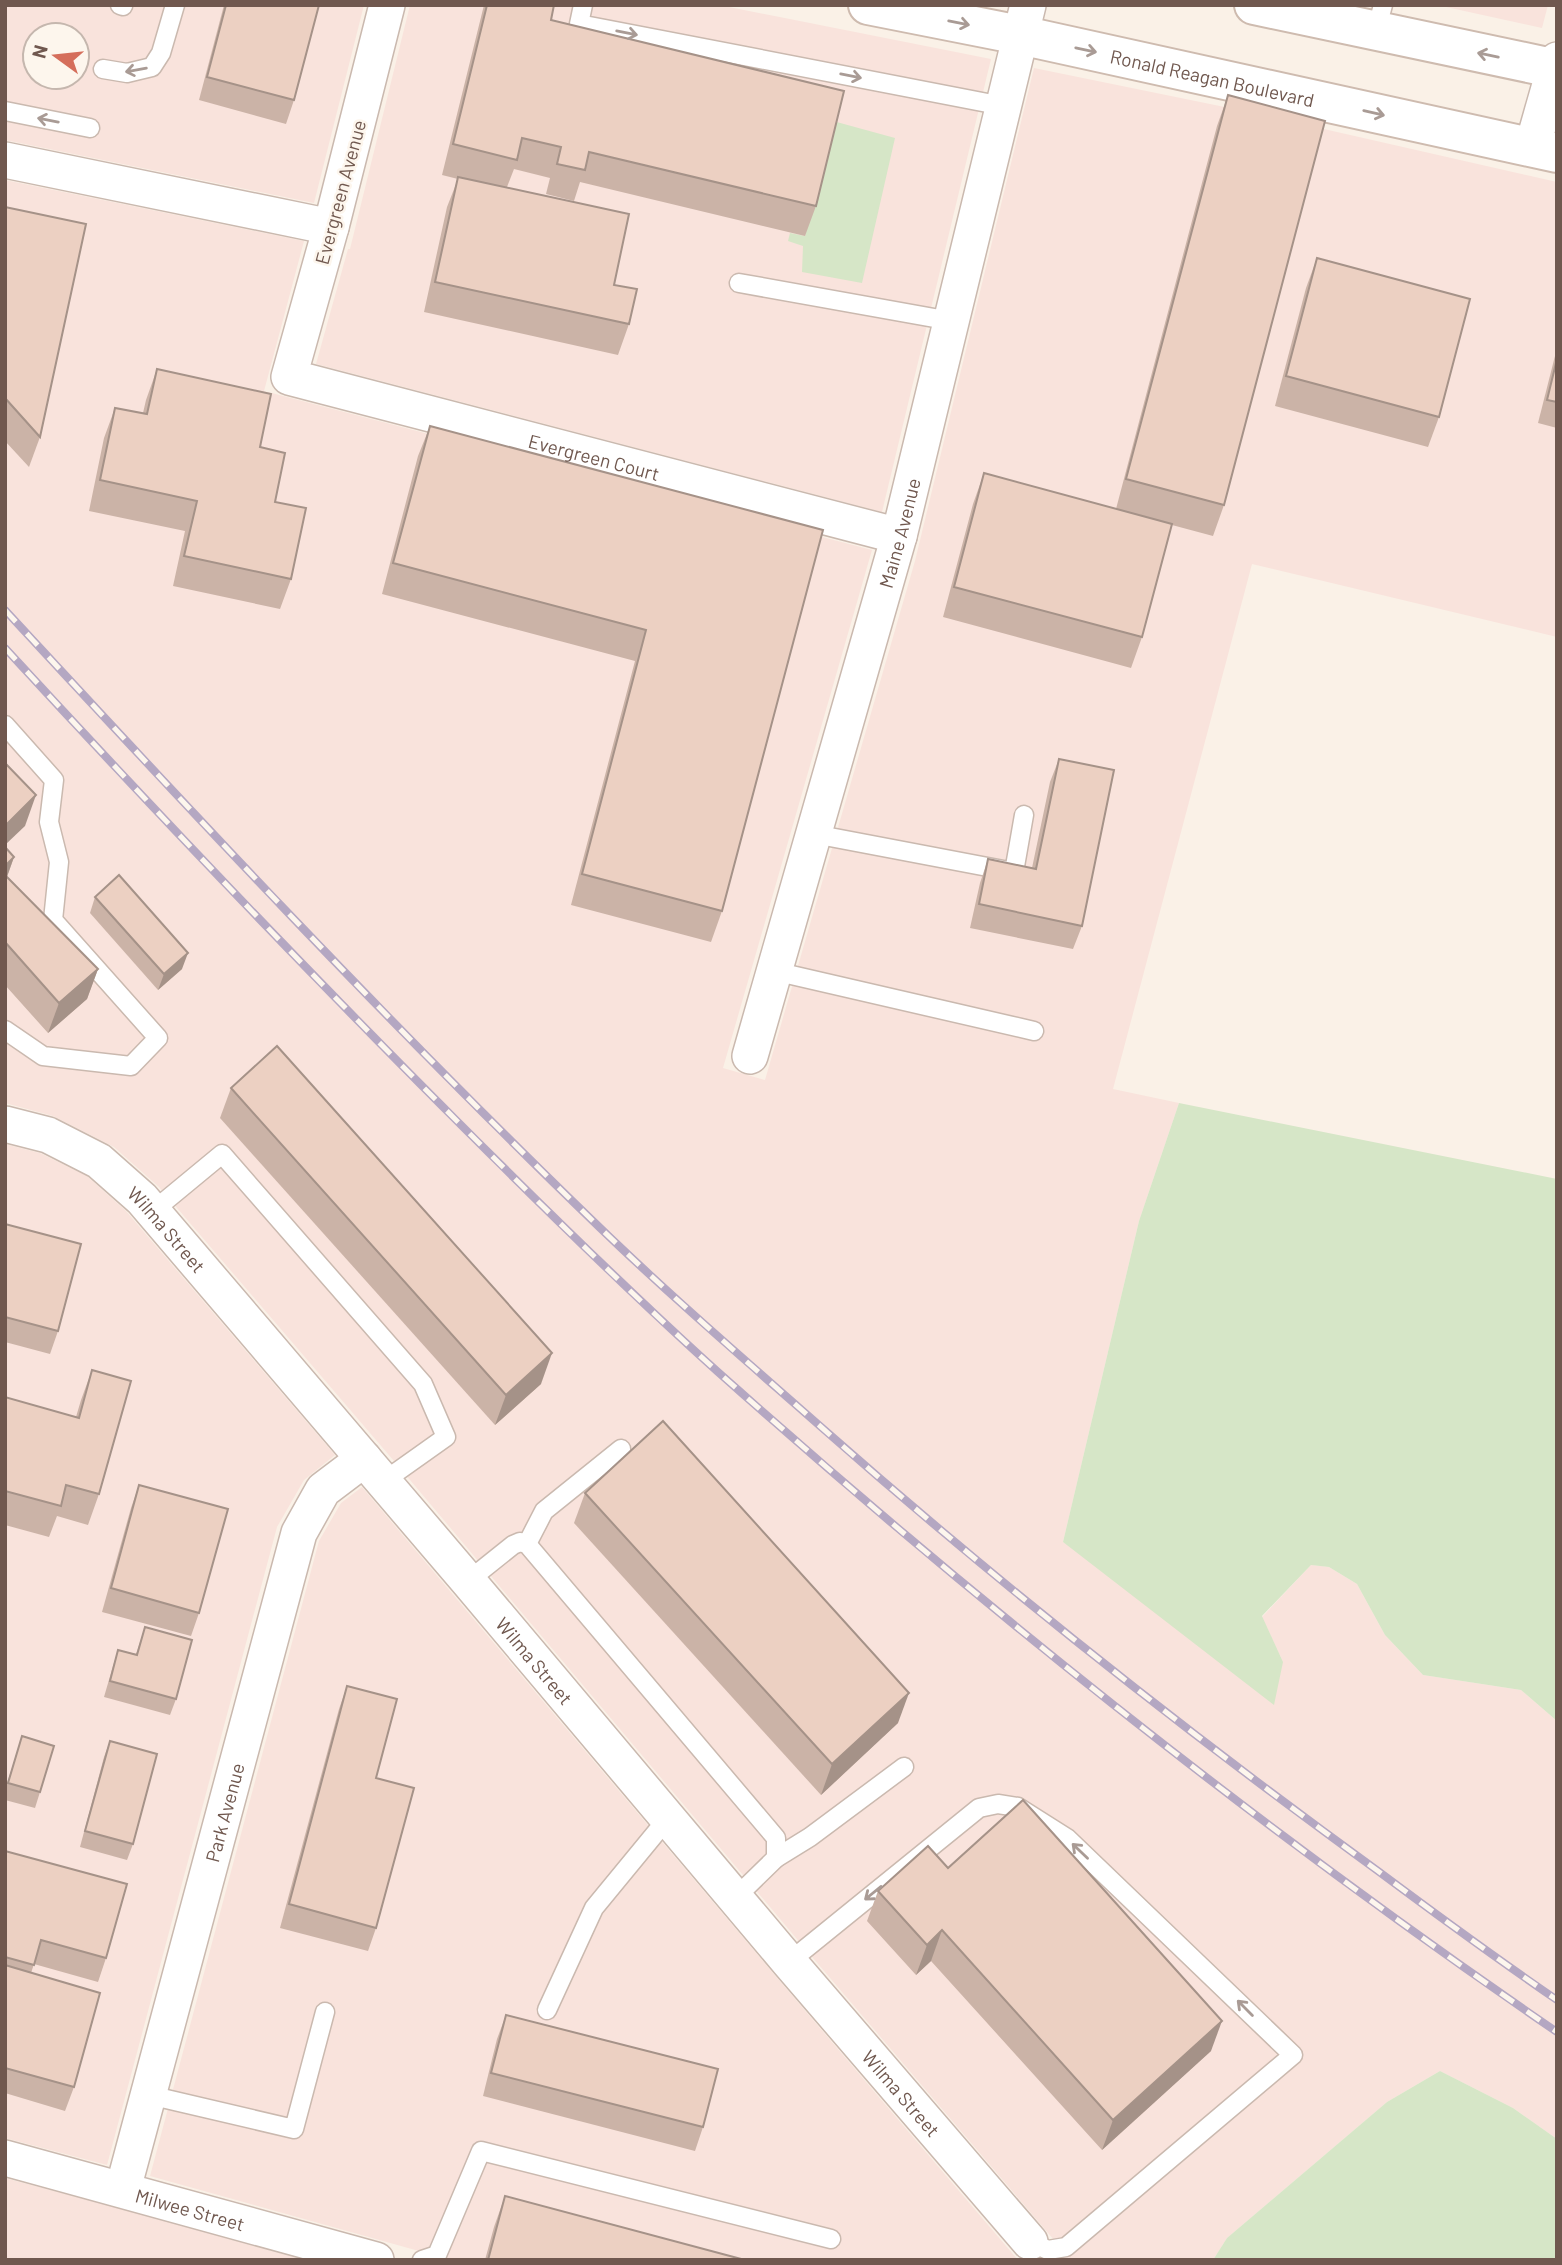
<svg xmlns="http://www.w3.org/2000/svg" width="1562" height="2265" font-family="Barlow,sans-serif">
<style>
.commercial{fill:#f9e3dc;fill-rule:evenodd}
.green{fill:#d6e6c7}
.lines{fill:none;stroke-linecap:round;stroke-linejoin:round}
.lane-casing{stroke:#cab9af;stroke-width:21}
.street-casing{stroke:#cab9af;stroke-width:38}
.secondary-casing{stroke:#cebbaf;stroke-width:42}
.lane{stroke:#fff;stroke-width:18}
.street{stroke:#fff;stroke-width:35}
.secondary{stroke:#fff;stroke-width:38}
.rail-casing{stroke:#b4a7c2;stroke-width:8}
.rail{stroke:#fdf6ed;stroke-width:5;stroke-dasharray:16;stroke-linecap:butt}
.wall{fill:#cbb3a7}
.shaded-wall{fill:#a59288}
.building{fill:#ecd0c2;stroke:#a59288;stroke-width:2}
.oneway{stroke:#a99b95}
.labels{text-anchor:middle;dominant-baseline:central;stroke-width:5;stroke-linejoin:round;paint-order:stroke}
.street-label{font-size:19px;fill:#70584f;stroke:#fdf6ed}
</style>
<rect width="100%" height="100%" fill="#faf1e7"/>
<g class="commercial">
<path d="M5,5H364L314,203L5,140ZM35,35H77V77H35Z"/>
<polygon points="410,5 719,5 991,59 882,512 316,364 348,249 350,249"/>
<polygon points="1437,5 1548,5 1542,28"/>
<polygon points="1034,68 1254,113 1557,182 1557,637 1252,564 1113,1089 1179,1103 1139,1221 1063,1542 1283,1662 1262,1617 1311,1565 1329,1567 1357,1584 1385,1635 1423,1675 1521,1690 1557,1721 1557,2139 1513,2108 1440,2071 1387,2102 1227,2238 1213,2260 1042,2260 1060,2247 807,1951 394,1461 159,1187 114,1147 53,1116 5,1103 5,180 304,241 264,391 872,550 723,1068 765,1080 915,561"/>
<polygon points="5,1144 40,1153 87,1176 126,1211 335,1455 304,1480 277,1527 107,2165 5,2138"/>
<polygon points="362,1487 773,1973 1018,2260 425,2260 426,2253 150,2176 319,1541 341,1503"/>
<polygon points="5,2178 118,2208 304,2260 5,2260"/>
</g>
<g class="green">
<polygon points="833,121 895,138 862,283 802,272 803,246 788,241 790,233 805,236"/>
<polygon points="1179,1103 1557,1179 1557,1721 1521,1690 1423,1675 1385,1635 1357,1584 1329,1567 1311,1565 1262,1616 1283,1662 1274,1705 1063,1542 1139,1221"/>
<polygon points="1440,2071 1513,2108 1557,2139 1557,2260 1213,2260 1227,2238 1387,2102"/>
</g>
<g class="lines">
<g class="lane-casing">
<g id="lane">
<polyline points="120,5 123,6"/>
<polyline points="583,5 579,24 1003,106"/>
<polyline points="1376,31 1383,5"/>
<polyline points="103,69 127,73 152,67 161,53 175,5"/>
<polyline points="5,111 90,128"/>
<polyline points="739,283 951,321"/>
<polyline points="5,725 54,780 49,822 59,862 53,920 158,1038 131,1066 43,1056 5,1030"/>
<polyline points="814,834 1014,872 1024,815"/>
<polyline points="774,971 1034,1031"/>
<polyline points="153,1211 222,1154 423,1384 446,1437 384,1481"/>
<polyline points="527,1544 544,1511 621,1449"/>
<polyline points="468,1581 513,1545 520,1542 527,1544 776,1838 776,1858 735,1898"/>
<polyline points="776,1858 810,1837 904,1767"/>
<polyline points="789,1962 979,1808 998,1804 1018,1807 1067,1838 1293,2055 1066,2247 1048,2250 1030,2242"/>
<polyline points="547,2010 594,1908 668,1818"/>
<polyline points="149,2095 294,2129 325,2012"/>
<polyline points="422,2260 437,2255 481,2151 831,2239"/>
</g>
</g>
<g class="street-casing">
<g id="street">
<path id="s1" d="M387,5L331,227L289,377L899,536"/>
<polyline points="1532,148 1557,60"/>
<polyline points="5,160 331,227"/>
<path id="s2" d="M750,1056L899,536L1028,5"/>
<path id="s3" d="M5,1124L48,1135L99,1161L142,1199L468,1581L789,1962L1030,2242"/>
<path id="s4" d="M5,2158L376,2260"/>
<path id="s5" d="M123,2189L299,1533L323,1490L364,1459"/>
</g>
</g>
<g class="secondary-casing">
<g id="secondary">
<path id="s6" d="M868,5L1020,35L1557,153"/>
<polyline points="1254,5 1557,69"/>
</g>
</g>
<use href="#lane" class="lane"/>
<use href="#street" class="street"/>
<use href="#secondary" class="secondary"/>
<g class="rail-casing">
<g id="rail">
<path d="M5,610C197,818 390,1025 594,1222C667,1293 744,1359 820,1426C999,1584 1185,1731 1378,1871C1437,1915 1496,1958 1557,2000"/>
<path d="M5,648C154,810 305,969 461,1125C545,1209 629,1292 718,1372C984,1609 1263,1831 1557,2032"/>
</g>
</g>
<use href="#rail" class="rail"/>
</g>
<g class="wall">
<polygon points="224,5 319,5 294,100 286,124 199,100"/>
<polygon points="484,5 554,5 551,20 816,206 805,236 580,182 574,201 546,194 550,178 514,169 507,187 614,285 629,324 618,355 424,312 447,207 458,179 442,175"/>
<polygon points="1228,95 1224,505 1213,536 1172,525 1142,637 1131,668 943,617 973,504 984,473 1116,509 1217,126"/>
<polygon points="5,207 40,437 29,467 5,441"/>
<polygon points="1317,258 1439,417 1428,447 1275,406 1306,288"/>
<polygon points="1557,348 1557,428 1538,423"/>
<polygon points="157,369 260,447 275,502 291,579 280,609 173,586 185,531 89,511 104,438 115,408 143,413 146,400"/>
<polygon points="430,426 823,530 722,911 711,942 571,905 635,661 382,594 418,456"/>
<polygon points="1059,759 1082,926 1073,949 970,928 980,883 988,859 1032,868 1050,782"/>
<polygon points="5,847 14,857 7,877 98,969 87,999 48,1033 5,985"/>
<polygon points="95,897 182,969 158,990 90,913"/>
<polygon points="231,1088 541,1384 495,1425 220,1118"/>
<polygon points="5,1224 58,1331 50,1354 5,1342"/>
<polygon points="92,1370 99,1494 88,1525 57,1516 49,1537 5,1525 5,1397 76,1417 81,1400"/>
<polygon points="139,1485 199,1613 191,1636 102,1612 131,1508"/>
<polygon points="585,1493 898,1723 821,1795 574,1523"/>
<polygon points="145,1627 176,1699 170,1715 104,1697 113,1666 118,1650 136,1654"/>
<polygon points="347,1686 376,1778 376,1928 368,1951 280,1928 339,1709"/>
<polygon points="22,1736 40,1792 35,1808 5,1800 5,1790"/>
<polygon points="110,1741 133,1844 127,1860 80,1847 104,1757"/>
<polygon points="5,1851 106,1958 98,1982 34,1964 31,1973 74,2087 65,2111 5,2093"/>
<polygon points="878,1891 1211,2051 1102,2150 931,1961 916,1975 867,1921"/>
<polygon points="506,2015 703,2127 695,2151 483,2096 497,2039"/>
<polygon points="505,2196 745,2260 485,2260 494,2227"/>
</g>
<g class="shaded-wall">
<polygon points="36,795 25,826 5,845 5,826"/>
<polygon points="14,857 5,882 5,866"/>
<polygon points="188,953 182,969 158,990 164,974"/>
<polygon points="98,969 87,999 48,1033 59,1003"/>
<polygon points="552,1353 541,1384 495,1425 506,1395"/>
<polygon points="909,1693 898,1723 821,1795 832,1764"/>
<polygon points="942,1930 931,1961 916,1975 927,1945"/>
<polygon points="1222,2021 1211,2051 1102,2150 1113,2120"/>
</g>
<g class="building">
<polygon points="226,5 319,5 294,100 207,77"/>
<polygon points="487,5 554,5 551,20 844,91 816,206 589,152 585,170 557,164 561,147 522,138 517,160 453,144"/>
<polygon points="1228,95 1325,121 1224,505 1126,479"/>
<polygon points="458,177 629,214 614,285 637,289 629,324 435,282"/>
<polygon points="5,207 86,224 40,437 5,398"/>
<polygon points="1317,258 1470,299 1439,417 1286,376"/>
<polygon points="1557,359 1557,402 1547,400"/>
<polygon points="157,369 271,394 260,447 285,453 275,502 306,508 291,579 184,556 197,501 100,480 115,408 147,414"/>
<polygon points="430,426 823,530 722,911 582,874 646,630 393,563"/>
<polygon points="984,473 1172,524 1142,637 954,587"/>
<polygon points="1059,759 1114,770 1082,926 979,904 988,859 1036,869"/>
<polygon points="5,763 36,795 5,826"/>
<polygon points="5,847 14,857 5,866"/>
<polygon points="5,875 98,969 59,1003 5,942"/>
<polygon points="119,875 188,953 164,974 95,897"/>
<polygon points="277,1046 552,1353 506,1395 231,1088"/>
<polygon points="5,1224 81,1244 58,1331 5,1317"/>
<polygon points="92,1370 131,1381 99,1494 66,1485 61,1506 5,1491 5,1397 79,1418"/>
<polygon points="663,1421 909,1693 832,1764 585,1493"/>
<polygon points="139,1485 228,1509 199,1613 111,1588"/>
<polygon points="145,1627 192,1640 176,1699 110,1681 118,1650 137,1655"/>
<polygon points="347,1686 397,1699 376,1778 414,1788 376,1928 289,1904"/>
<polygon points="22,1736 54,1746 40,1792 8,1783"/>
<polygon points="110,1741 157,1754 133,1844 85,1831"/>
<polygon points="1023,1800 1222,2021 1113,2120 942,1930 927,1945 878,1891 928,1846 948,1868"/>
<polygon points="5,1851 127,1884 106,1958 41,1940 34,1965 5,1957"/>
<polygon points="5,1965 100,1993 74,2087 5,2068"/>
<polygon points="506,2015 718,2069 703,2127 491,2073"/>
<polygon points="505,2196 745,2260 488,2260"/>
</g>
<defs><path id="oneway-shaft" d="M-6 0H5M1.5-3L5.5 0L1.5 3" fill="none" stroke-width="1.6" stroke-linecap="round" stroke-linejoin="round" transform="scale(1.75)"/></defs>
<g class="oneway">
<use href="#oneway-shaft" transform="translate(959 23) rotate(11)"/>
<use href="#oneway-shaft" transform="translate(627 33) rotate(11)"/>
<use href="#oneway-shaft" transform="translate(1086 50) rotate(12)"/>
<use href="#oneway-shaft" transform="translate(1488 55) rotate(-168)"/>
<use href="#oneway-shaft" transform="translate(136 70) rotate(170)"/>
<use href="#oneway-shaft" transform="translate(851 76) rotate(11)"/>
<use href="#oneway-shaft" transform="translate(1374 113) rotate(13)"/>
<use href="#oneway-shaft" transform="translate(48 120) rotate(-169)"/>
<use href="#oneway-shaft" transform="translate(1080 1851) rotate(-136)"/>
<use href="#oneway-shaft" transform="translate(873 1893) rotate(141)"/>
<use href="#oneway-shaft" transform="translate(1245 2008) rotate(-135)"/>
</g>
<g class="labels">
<g class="street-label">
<text stroke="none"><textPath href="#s6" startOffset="352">Ronald Reagan Boulevard</textPath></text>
<text transform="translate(340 192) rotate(-75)">Evergreen Avenue</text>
<text stroke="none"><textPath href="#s1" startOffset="700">Evergreen Court</textPath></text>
<text stroke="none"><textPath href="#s2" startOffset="544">Maine Avenue</textPath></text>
<text stroke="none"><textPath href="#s3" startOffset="198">Wilma Street</textPath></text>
<text stroke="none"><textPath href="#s3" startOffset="765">Wilma Street</textPath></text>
<text stroke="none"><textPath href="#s5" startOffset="390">Park Avenue</textPath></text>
<text stroke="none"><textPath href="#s3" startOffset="1332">Wilma Street</textPath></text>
<text stroke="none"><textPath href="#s4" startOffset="192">Milwee Street</textPath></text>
</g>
</g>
<rect width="1562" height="2265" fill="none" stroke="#70584f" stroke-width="14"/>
<g transform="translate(56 56) rotate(285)"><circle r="33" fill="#fdf6ed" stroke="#c5b7ae" stroke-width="2"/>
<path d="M0-5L12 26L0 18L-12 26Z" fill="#d56e5b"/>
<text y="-10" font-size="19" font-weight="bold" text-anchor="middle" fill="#70584f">N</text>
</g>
</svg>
